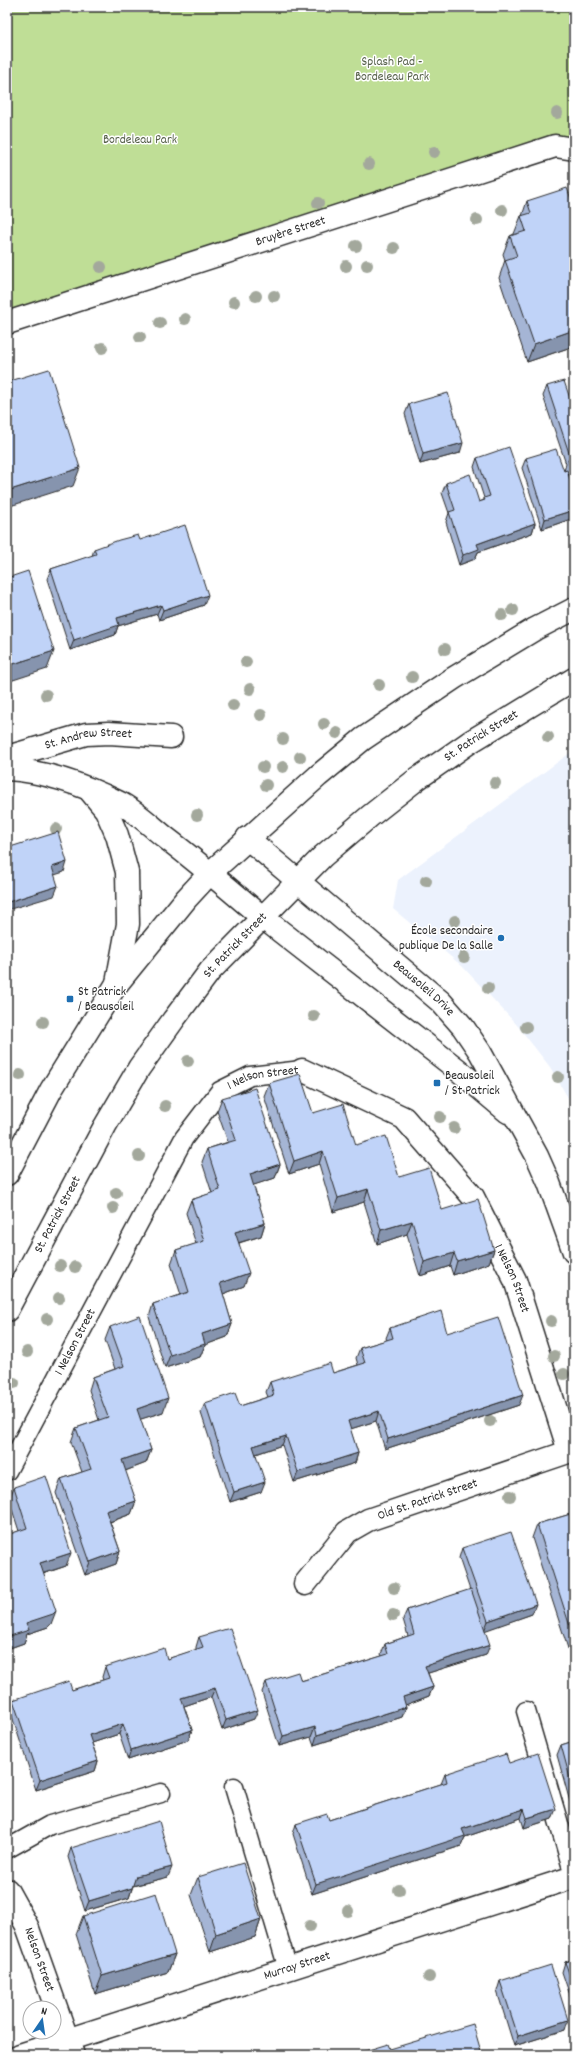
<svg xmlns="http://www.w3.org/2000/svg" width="581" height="2062" font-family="Dekko,sans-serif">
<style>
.built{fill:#ecf2fd}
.green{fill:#bfde96;stroke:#758460}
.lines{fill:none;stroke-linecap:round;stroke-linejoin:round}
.lane-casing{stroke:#2b2b2b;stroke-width:21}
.street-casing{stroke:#2b2b2b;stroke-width:25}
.secondary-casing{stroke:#2b2b2b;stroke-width:25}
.primary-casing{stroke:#2b2b2b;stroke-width:25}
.lane{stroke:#fff;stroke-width:18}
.street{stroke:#fff;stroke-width:22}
.secondary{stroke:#fff;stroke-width:22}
.primary{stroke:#fff;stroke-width:22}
.tree{fill:#a3a89c}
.wall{fill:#a5b5d5;stroke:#2b2b2b}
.shaded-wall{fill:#8694ae;stroke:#2b2b2b}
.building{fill:#c0d3f8;stroke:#2b2b2b}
.poi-dot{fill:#1f6fb2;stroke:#fff;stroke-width:1.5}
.labels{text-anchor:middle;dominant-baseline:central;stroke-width:3;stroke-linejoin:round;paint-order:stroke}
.park-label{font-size:13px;fill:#57614b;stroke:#fff}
.street-label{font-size:13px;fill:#2b2b2b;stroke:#fff}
.poi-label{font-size:13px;fill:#2b2b2b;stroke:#fff;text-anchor:start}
</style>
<rect width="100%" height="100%" fill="#fff"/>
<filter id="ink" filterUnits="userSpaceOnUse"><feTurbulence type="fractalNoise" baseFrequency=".025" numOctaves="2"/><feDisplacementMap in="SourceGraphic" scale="8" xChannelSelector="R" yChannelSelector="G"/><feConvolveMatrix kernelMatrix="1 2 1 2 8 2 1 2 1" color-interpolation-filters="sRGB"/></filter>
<g filter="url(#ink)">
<polygon class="built" points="574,750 574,1108 550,1067 517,1025 462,966 393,909 398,880"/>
<polygon class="green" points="7,7 574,7 574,149 7,323"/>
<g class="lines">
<g class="lane-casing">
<g id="lane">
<path id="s1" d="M7,1471L184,1138L220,1091L250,1076L302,1070"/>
<polyline points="526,1711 574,1875"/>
<polyline points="234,1787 288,1969"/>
<polyline points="7,1849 50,1825 161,1793"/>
</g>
</g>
<g class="street-casing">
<g id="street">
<path id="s2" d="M7,323L555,146L574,149"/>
<path id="s3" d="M7,757L86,734L109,733L171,737"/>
<path id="s4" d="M302,1070L404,1118L473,1197L515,1280L569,1451"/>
<path id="s5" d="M305,1584L347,1532L368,1520L574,1450"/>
<path id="s6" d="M7,1890L27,1926L73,2055"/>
<path id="s7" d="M20,2055L574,1877"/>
</g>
</g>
<g class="secondary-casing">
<g id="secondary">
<path id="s8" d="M298,881L441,1002L463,1027L480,1052L537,1156L549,1183L574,1252"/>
<polyline points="262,917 457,1069 508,1112"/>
</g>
</g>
<g class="primary-casing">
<g id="primary">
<path d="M7,769C45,771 86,786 120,803C137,812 151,826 166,838C199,863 230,890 262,917"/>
<polyline points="91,792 106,810 117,835 127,872 128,924 117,983"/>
<polyline points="247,838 298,881"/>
<polyline points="7,1174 51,1090 116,985 186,899 210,873 318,776 363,739 454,678 535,629 574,609"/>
<path id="s9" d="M7,1310L105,1126L139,1068L174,1019L210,971L323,856L370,816L417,779L470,742L574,679"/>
</g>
</g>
<use href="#lane" class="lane"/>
<use href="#street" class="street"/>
<use href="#secondary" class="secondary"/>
<use href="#primary" class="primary"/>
</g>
<g class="tree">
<circle cx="557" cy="113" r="6"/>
<circle cx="434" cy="152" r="6"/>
<circle cx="369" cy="164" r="6"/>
<circle cx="318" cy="203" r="6"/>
<circle cx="502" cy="210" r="6"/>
<circle cx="477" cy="220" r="6"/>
<circle cx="356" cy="246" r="6"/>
<circle cx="394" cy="248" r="6"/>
<circle cx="367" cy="265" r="6"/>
<circle cx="346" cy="266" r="6"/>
<circle cx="101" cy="267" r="6"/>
<circle cx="256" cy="296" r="6"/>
<circle cx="274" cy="296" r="6"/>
<circle cx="234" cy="302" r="6"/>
<circle cx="185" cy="319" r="6"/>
<circle cx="160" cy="323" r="6"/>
<circle cx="140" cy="337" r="6"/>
<circle cx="102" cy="348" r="6"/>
<circle cx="513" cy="610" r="6"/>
<circle cx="502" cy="615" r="6"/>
<circle cx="445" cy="649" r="6"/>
<circle cx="246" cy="662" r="6"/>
<circle cx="412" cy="677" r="6"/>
<circle cx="379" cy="685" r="6"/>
<circle cx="250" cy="689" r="6"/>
<circle cx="46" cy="695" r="6"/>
<circle cx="233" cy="705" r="6"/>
<circle cx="261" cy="715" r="6"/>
<circle cx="324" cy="724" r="6"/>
<circle cx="337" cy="733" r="6"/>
<circle cx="548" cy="737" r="6"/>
<circle cx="283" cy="739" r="6"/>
<circle cx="300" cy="757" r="6"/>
<circle cx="263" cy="767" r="6"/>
<circle cx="283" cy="767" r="6"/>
<circle cx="495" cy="783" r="6"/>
<circle cx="266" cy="785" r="6"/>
<circle cx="197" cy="815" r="6"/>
<circle cx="56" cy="829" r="6"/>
<circle cx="426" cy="881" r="6"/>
<circle cx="455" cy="921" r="6"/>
<circle cx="464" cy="957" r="6"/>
<circle cx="488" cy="988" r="6"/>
<circle cx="314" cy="1016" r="6"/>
<circle cx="43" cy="1022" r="6"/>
<circle cx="526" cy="1027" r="6"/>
<circle cx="188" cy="1061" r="6"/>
<circle cx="20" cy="1075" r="6"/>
<circle cx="558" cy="1077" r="6"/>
<circle cx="165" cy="1106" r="6"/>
<circle cx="440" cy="1117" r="6"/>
<circle cx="454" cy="1128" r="6"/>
<circle cx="139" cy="1156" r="6"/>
<circle cx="116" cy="1193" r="6"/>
<circle cx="113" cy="1208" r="6"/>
<circle cx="60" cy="1266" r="6"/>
<circle cx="75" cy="1267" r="6"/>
<circle cx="59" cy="1298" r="6"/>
<circle cx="47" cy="1319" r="6"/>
<circle cx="551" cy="1321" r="6"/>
<circle cx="27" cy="1352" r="6"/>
<circle cx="554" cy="1356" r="6"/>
<circle cx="564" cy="1374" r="6"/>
<circle cx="14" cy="1383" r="6"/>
<circle cx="490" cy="1421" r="6"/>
<circle cx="510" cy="1496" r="6"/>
<circle cx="394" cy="1588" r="6"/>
<circle cx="393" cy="1615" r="6"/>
<circle cx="399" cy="1890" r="6"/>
<circle cx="348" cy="1911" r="6"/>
<circle cx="310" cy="1926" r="6"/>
<circle cx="429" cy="1977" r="6"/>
</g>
<g class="wall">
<polygon points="527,201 574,207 574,346 527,362 499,278 505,260 503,254 510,236 514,234 521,216 522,216"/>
<polygon points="547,386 574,410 574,518 542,529 522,468 526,458 564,471 566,464 543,396"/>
<polygon points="409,404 460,453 420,464 405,414"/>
<polygon points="477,458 535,523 532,533 478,552 475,559 459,565 446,522 449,513 442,493 446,483 479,502 484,500 484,498 474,467"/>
<polygon points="140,540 204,605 159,620 157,614 118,626 115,635 70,650 47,579 51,569 92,556 94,549"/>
<polygon points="269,1083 313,1113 399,1177 494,1250 489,1263 453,1275 450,1266 420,1276 407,1234 377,1244 364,1202 333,1212 319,1164 289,1174 264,1096"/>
<polygon points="222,1098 280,1164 275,1178 253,1185 265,1223 261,1236 239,1243 244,1286 223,1294 232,1324 227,1337 205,1345 200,1357 165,1368 149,1317 153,1304 181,1295 171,1264 176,1250 196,1244 186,1213 191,1200 212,1193 202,1162 207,1149 228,1142 217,1111"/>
<polygon points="110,1327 163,1412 140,1419 151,1450 146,1463 125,1471 136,1501 131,1514 110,1522 120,1551 116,1564 85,1575 56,1493 61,1479 82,1472 71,1442 76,1428 99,1420 89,1390 93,1377 115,1369 105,1340"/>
<polygon points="390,1328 447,1333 519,1405 385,1449 376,1421 350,1429 358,1453 355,1463 294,1482 282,1445 256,1454 261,1492 230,1502 201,1413 205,1403 240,1406 268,1397 266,1392 270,1382 333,1373 358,1365 356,1358 360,1348 387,1340 386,1338"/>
<polygon points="14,1487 66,1566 43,1574 51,1624 48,1627 27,1634 24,1643 7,1649 7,1535 19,1531 9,1500"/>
<polygon points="574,1513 574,1667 532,1538 537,1524"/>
<polygon points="462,1548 532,1614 485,1630 486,1655 428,1673 433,1687 429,1696 405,1705 406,1707 402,1717 314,1745 311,1737 279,1746 262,1692 266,1682 301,1681 382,1656 381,1654 385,1644 408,1636 403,1619 407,1610 470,1590 459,1558"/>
<polygon points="199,1637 254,1719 222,1730 211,1697 184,1706 192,1730 188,1740 128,1760 119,1734 92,1743 98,1761 95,1771 36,1790 10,1710 13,1700 72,1690 103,1680 102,1677 105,1667 167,1659 196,1650 196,1647"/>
<polygon points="574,1741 574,1801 570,1802 557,1755 561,1745"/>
<polygon points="509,1763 552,1819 524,1828 521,1818 465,1837 461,1846 312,1894 293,1834 296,1824 329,1820 441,1784 445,1774"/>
<polygon points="71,1848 168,1877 133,1886 129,1898 85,1911 68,1857"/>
<polygon points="198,1877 261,1919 255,1937 210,1952 191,1895"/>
<polygon points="83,1916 175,1954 168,1972 95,1994 76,1934"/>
<polygon points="574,1959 574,2007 562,1972 565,1962"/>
<polygon points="500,1981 565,2030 514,2046 497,1991"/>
</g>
<g class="shaded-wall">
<polygon points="574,330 574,346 527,362 534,344"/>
<polygon points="463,443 460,453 420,464 423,454"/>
<polygon points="80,468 73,486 7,507 7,491"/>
<polygon points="574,510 574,518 542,529 545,519"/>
<polygon points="535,523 532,533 478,552 475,559 459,565 463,555 477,544"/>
<polygon points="208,595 204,605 159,620 163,610"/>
<polygon points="161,605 157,614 118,626 115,635 70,650 74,640 117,618"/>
<polygon points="54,651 47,669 7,682 7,666"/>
<polygon points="67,862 64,872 48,877 52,867"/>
<polygon points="58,886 54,896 7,910 7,903 8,902"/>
<polygon points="323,1151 319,1164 289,1174 294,1161"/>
<polygon points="280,1164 275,1178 245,1188 250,1174"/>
<polygon points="368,1189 364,1202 333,1212 338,1198"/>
<polygon points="412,1221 407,1234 377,1244 381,1230"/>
<polygon points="265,1223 261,1236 231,1245 235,1232"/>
<polygon points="494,1250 489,1263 453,1275 457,1261"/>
<polygon points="454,1253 450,1266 420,1276 424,1262"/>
<polygon points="249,1273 244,1286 215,1297 220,1283"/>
<polygon points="232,1324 227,1337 205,1345 200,1357 165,1368 170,1355 202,1334"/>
<polygon points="523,1395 519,1405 385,1449 388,1439"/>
<polygon points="168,1398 163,1412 132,1422 137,1409"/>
<polygon points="379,1411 376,1421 344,1431 348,1421"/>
<polygon points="286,1436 282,1445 250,1456 253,1446"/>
<polygon points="151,1450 146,1463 117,1474 122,1460"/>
<polygon points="358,1453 355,1463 294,1482 298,1472"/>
<polygon points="265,1482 261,1492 230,1502 234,1492"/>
<polygon points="136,1501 131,1514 101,1525 106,1511"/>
<polygon points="120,1551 116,1564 85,1575 90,1562"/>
<polygon points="71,1553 66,1566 35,1576 40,1563"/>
<polygon points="536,1604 532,1614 484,1631 488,1621"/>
<polygon points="56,1611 51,1624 48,1627 27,1634 24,1643 7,1649 7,1637 26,1623"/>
<polygon points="490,1645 486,1655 422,1675 425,1666"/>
<polygon points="433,1687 429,1696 400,1707 403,1697"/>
<polygon points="215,1688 211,1697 178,1708 181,1698"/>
<polygon points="406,1707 402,1717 314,1745 317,1735"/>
<polygon points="258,1710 254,1719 222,1730 226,1720"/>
<polygon points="123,1724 119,1734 86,1745 89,1735"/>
<polygon points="315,1727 311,1737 279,1746 283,1736"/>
<polygon points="192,1730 188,1740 128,1760 131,1750"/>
<polygon points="98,1761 95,1771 36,1790 40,1780"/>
<polygon points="574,1792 574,1801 570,1802 574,1793"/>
<polygon points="524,1809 521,1818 465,1837 461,1846 312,1894 316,1884 462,1829"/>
<polygon points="556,1809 552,1819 524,1828 527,1818"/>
<polygon points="172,1867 168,1877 132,1886 136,1876"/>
<polygon points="132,1888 129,1898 85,1911 89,1901"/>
<polygon points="261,1919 255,1937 210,1952 216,1934"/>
<polygon points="175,1954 168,1972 95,1994 102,1976"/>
<polygon points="568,2020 565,2030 514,2046 518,2036"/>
</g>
<g class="building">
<polygon points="567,188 574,207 574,330 534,344 505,260 517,256 510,236 526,231 521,216 531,213 527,201"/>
<polygon points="49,369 80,468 7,491 7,382"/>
<polygon points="564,381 574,410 574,480 568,460 571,459 547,386"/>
<polygon points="448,393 463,443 423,454 409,404"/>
<polygon points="509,447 535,523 477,544 479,549 463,555 449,512 455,510 446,483 470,474 479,502 485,500 484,498 490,496 477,458"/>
<polygon points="556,449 564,471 567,470 574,492 574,510 545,519 526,458"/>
<polygon points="185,525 208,595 163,610 161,605 117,618 119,625 74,640 51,569 96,554 94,549 119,540 138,535 140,540"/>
<polygon points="28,571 54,651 7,666 7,578"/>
<polygon points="58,832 67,862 52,867 58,886 8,902 7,900 7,848"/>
<polygon points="300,1074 313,1113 343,1104 356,1145 386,1136 399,1177 429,1168 442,1210 478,1199 494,1250 457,1261 454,1253 424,1262 412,1221 381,1230 368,1189 338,1198 323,1151 294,1161 269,1083"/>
<polygon points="255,1088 280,1164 250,1174 265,1223 235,1232 249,1273 220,1283 232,1324 202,1334 205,1344 170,1355 153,1304 189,1292 176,1250 204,1241 191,1200 220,1190 207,1149 236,1140 222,1098"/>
<polygon points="441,1311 447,1333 498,1317 523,1395 388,1439 379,1411 348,1421 358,1453 298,1472 286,1436 253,1446 265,1482 234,1492 205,1403 235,1393 240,1406 274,1395 270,1382 330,1363 333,1373 365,1363 360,1348 393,1338 390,1328"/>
<polygon points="140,1316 168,1398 137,1409 151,1450 122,1460 136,1501 106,1511 120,1551 90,1562 61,1479 91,1469 76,1428 108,1417 93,1377 124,1366 110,1327"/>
<polygon points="46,1476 71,1553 40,1563 56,1611 53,1614 26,1623 29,1630 7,1637 7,1581 11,1580 7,1568 7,1535 27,1528 14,1487"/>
<polygon points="574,1513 574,1639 537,1524"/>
<polygon points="511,1532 536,1604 488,1621 462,1548"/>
<polygon points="471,1589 490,1645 425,1666 433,1687 403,1697 406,1707 317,1735 315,1727 283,1736 266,1682 298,1672 301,1681 388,1654 385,1644 414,1634 407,1610"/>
<polygon points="230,1628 258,1710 226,1720 215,1688 181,1698 192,1730 131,1750 123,1724 89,1735 98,1761 40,1780 13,1700 69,1681 72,1690 109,1678 105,1667 164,1648 167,1659 203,1647 199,1637"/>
<polygon points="574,1741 574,1793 561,1745"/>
<polygon points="538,1753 556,1809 527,1818 524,1809 462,1829 465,1836 316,1884 296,1824 327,1814 329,1820 447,1782 445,1774 506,1754 509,1763"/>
<polygon points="159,1821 172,1867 136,1876 132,1888 89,1901 71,1848"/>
<polygon points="243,1863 261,1919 216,1934 198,1877"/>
<polygon points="156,1893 175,1954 102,1976 83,1916"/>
<polygon points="574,1959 574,1987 565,1962"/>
<polygon points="551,1965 568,2020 518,2036 500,1981"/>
<polygon points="473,2024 482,2055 352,2055 388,2044 390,2049"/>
</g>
</g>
<g class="poi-dot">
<circle cx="501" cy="938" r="4"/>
<rect x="66" y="995" width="8" height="8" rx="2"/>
<rect x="433" y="1079" width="8" height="8" rx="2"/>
</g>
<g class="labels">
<g class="park-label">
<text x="392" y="62">Splash Pad -<tspan x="392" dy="15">Bordeleau Park</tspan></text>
<text x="140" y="140">Bordeleau Park</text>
</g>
<g class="street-label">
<text stroke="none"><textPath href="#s2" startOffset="298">Bruyère Street</textPath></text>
<text stroke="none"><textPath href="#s9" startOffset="756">St. Patrick Street</textPath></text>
<text stroke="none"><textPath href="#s3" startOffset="84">St. Andrew Street</textPath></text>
<text stroke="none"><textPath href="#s9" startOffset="432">St. Patrick Street</textPath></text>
<text stroke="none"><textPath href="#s8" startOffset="165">Beausoleil Drive</textPath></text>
<text stroke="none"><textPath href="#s1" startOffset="482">1 Nelson Street</textPath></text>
<text stroke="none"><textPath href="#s9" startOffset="108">St. Patrick Street</textPath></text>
<text stroke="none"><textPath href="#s4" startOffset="308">1 Nelson Street</textPath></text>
<text stroke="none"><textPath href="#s1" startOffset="146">1 Nelson Street</textPath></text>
<text stroke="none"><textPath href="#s5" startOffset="154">Old St. Patrick Street</textPath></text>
<text stroke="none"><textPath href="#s6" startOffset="77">Nelson Street</textPath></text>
<text stroke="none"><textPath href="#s7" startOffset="291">Murray Street</textPath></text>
</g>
<g class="poi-label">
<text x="493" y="931" text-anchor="end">École secondaire<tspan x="493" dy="15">publique De la Salle</tspan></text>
<text x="78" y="992">St Patrick<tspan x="78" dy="15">/ Beausoleil</tspan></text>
<text x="445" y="1076">Beausoleil<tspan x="445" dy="15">/ St Patrick</tspan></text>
</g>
</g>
<rect width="581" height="2062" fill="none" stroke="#fff" stroke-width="24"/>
<rect x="12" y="12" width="557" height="2038" fill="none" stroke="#2b2b2b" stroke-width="1.5" filter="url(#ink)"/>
<g transform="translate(42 2020) rotate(13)"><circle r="19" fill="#ffffff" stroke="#aaaaaa"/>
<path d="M0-3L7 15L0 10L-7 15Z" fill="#1f6fb2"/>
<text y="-6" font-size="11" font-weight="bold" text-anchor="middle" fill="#2b2b2b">N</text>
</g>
</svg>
